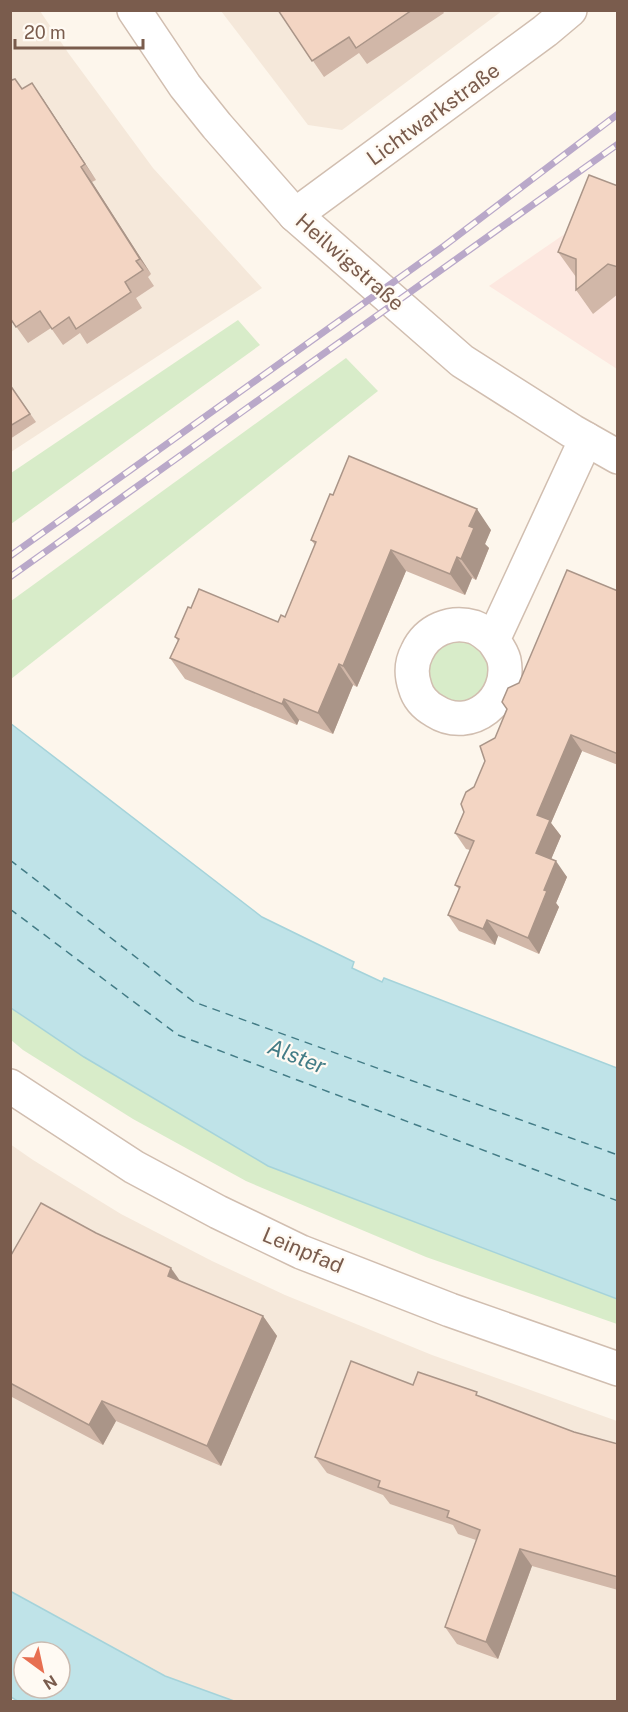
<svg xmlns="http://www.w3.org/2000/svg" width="628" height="1712" font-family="'Public Sans',sans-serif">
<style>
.residential{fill:#f5e8da}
.commercial{fill:#fde8e0}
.green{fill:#d8ecc9}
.water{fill:#bfe3e8;stroke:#a5d3da;stroke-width:1.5;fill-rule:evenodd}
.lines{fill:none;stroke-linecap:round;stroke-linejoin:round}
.ferry{stroke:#437c86;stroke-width:1.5;stroke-dasharray:8 6;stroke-linecap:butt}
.minor-casing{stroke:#d1beb0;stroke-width:36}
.minor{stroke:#fff;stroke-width:33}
.rail-casing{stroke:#b9a8c9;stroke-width:7}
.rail{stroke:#fffaf3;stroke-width:4.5;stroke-dasharray:14;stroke-linecap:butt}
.wall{fill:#d1b7a8}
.shaded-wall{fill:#aa9588}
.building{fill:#f3d5c3;stroke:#aa9588;stroke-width:1.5}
.labels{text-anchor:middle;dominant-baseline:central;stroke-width:4.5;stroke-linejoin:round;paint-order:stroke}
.street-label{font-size:21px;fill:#7a5c4d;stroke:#fffaf3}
.water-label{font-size:22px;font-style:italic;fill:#437c86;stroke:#fffaf3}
</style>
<rect width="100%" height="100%" fill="#fdf6ec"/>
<g class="residential">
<polygon points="11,11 40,11 69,54 153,168 262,288 11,452"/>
<polygon points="221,11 502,11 342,130 308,125"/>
<polygon points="10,1144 33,1160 121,1214 212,1261 285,1295 432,1355 617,1421 617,1701 234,1701 165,1676 11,1591"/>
</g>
<polygon class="commercial" points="617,198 617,369 489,286"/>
<g class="green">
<polygon points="238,320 260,345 11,524 11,473"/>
<polygon points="346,358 378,391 11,679 11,601"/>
<polygon points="457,639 477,644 490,661 490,682 477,699 456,703 437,694 431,686 428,676 428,665 438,647"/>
<polygon points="10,1008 84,1057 268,1166 617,1299 617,1324 426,1257 246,1181 133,1119 23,1050 11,1040"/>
</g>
<g class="water">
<polygon points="10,723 262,917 354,962 352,968 382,982 384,978 617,1068 617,1299 268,1166 84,1057 11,1008"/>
<path d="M10,1591L165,1676L234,1701L19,1702L11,1697ZM24,1652H60V1688H24Z"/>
</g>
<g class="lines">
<g class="ferry">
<polyline points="10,860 194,1002 618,1155"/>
<polyline points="10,909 178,1035 618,1201"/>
</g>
<g class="minor-casing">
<g id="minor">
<polyline points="134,10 185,86 217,126 295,215 462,361 572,431 618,457"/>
<polyline points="295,215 545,31 570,10"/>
<path d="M493,640C487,635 482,630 474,627C451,620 427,630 417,652C411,663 411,675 415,687C418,698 426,706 435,711C471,734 512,699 504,660C502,652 497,646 493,640L586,439"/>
<polyline points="10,1086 134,1167 218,1212 301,1252 450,1310 618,1369"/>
</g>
</g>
<use href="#minor" class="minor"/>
<g class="rail-casing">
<g id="rail">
<polyline points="10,556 444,246 618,114"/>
<polyline points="10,577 618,144"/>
</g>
</g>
<use href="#rail" class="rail"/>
</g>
<g class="wall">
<polygon points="278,10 442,10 444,13 367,64 359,53 324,77"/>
<polygon points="13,80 22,89 43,99 96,180 92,182 151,274 148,277 154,286 136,298 142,308 87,344 80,333 63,345 51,328 28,343 10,318"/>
<polygon points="618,186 618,294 593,314 576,290 576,277 558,252"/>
<polygon points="10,385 36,422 10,439"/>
<polygon points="491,530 485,544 489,548 476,580 472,578 465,595 406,571 357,687 353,685 333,734 299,720 297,725 185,679 170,658 178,641 175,637 191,608 278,622 285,617 315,545 311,540"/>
<polygon points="618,591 618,765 582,751 551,823 561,836 551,859 567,877 556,903 559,907 539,954 498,936 495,945 459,931 448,915 459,889 455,885 470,850 466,849 455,833 519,683"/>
<polygon points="10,1257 180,1281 263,1316 277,1336 221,1466 116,1421 103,1445 10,1396"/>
<polygon points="413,1385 480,1397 574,1432 618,1444 618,1590 532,1566 498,1659 457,1644 445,1627 476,1540 458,1534 453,1525 390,1504 383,1495 327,1473 315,1457"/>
</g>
<g class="shaded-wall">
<polygon points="32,83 43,99 96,180 85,164"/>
<polygon points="81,167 92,182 151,274 140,259"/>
<polygon points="477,509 491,530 485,544 489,548 476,580 461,559 469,526"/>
<polygon points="391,550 406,571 357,687 343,666"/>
<polygon points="457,557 472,578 465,595 450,574"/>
<polygon points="339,664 353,685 333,734 318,713"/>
<polygon points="284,699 299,720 297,725 282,704"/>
<polygon points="571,735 582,751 551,823 561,836 547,869 536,853 537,815"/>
<polygon points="556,861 567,877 556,903 559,907 539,954 528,938 544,890"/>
<polygon points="487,920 498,936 495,945 483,929"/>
<polygon points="171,1268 185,1288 168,1276"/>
<polygon points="263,1316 277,1336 221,1466 207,1446"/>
<polygon points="102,1401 116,1421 103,1445 89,1425"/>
<polygon points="520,1549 532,1566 498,1659 486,1642"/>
</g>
<g class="building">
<polygon points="278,10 412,10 356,48 349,37 312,61"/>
<polygon points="10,77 12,80 15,79 22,89 32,83 85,164 81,167 140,259 136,261 143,270 125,282 131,292 76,329 69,317 52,329 40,311 16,327 10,318"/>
<polygon points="589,175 618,186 618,267 608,264 576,290 576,259 558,252"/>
<polygon points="10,385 30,414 10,426"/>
<polygon points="349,456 477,509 469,526 474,528 461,559 457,557 450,574 391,550 343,666 339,664 318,713 284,699 282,704 170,658 179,639 175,637 188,607 191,608 199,589 278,622 281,615 285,617 316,542 311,540 330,494 333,495"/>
<polygon points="567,570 618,591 618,754 571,735 537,815 550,820 536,853 556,861 544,890 547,891 528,938 487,920 483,929 448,915 460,887 455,885 474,841 455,833 464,812 461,804 466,792 474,787 485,761 480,746 495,738 507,709 502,702 508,688 519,683"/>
<polygon points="41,1203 96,1233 171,1268 168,1276 263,1316 207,1446 102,1401 89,1425 10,1383 10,1257"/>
<polygon points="351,1361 413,1385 418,1372 477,1392 476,1395 574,1432 618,1444 618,1577 520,1549 486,1642 445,1627 480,1530 447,1517 449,1511 378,1487 380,1481 315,1457"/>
</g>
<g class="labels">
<g class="street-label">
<text transform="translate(433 114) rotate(-36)">Lichtwarkstraße</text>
<text transform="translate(350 262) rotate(41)">Heilwigstraße</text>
<text transform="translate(303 1250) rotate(23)">Leinpfad</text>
</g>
<g class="water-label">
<text transform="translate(297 1056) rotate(21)">Alster</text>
</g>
</g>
<rect width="628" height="1712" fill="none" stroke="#7a5c4d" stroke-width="24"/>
<g transform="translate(42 1670) rotate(147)"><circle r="28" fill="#fffaf3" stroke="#cabbb1" stroke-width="1.5"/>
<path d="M0-4.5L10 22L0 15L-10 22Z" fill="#e76f51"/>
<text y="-9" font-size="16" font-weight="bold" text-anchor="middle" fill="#7a5c4d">N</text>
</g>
<path d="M15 39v9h128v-9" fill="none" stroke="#7a5c4d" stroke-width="3"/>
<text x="24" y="39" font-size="18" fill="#7a5c4d" stroke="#fffaf3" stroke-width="4.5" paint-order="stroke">20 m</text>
</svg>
